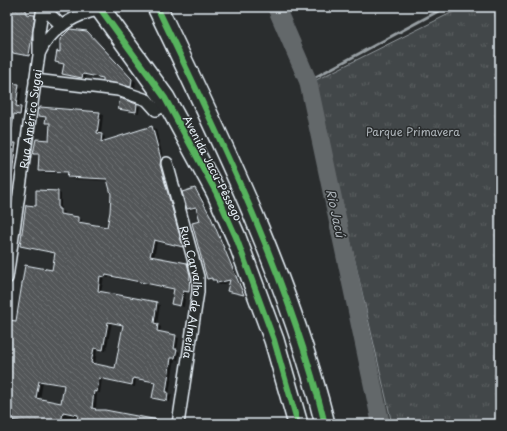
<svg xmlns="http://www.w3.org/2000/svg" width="507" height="431" font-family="'Playpen Sans',sans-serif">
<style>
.park{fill:url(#park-tufts);stroke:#959ca0}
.shadow{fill:#0007;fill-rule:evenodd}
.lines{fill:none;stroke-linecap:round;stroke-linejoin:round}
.stream{stroke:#989fa3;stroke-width:3}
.river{stroke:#63686b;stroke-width:18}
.building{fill:url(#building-back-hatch);stroke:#e8f1f8;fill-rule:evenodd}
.street-casing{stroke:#e8f1f8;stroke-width:14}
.highway-casing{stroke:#e8f1f8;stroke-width:22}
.street{stroke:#2a2d2e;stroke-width:11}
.highway{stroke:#2a2d2e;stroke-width:19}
.cycleway-casing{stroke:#2a2d2e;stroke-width:8}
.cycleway{stroke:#56b35d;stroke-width:6}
.labels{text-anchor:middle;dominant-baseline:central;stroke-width:3;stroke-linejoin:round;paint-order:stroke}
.street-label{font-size:11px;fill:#e8f1f8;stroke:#2a2d2e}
.park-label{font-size:11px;fill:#aeb5ba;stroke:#2a2d2e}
.water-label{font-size:12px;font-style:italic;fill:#acb3b9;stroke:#2a2d2e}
</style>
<defs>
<pattern id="park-tufts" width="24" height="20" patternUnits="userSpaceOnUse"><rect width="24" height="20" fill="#424648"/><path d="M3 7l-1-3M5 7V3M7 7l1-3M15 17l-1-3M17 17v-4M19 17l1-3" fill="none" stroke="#5d6163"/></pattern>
<pattern id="building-back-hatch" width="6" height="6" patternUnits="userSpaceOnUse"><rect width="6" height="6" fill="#535759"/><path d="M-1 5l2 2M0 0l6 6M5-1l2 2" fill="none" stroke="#6c7072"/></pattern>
</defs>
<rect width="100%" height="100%" fill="#2a2d2e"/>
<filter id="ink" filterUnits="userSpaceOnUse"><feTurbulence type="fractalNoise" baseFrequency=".025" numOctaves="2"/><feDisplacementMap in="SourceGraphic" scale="8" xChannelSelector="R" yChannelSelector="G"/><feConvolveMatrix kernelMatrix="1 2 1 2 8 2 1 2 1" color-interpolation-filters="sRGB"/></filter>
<g filter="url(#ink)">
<polygon class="park" points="463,7 500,7 500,424 392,424 314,81"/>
<g class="shadow">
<polygon points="7,7 31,7 29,15 37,18 32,57 7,52"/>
<polygon points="86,32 136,82 135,88 108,83 104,79 86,76 86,79 63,74 65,65 56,62 61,53"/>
<polygon points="7,85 22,88 19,108 24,110 24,116 7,113"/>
<polygon points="137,105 140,107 139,113 120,109"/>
<path d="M100,113L103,115L101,134L105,137L104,142L152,127L156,129L185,248L157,242L154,258L186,264L190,266L193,277L192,293L186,292L184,307L172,304L175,290L109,277V278L104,277L101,293L160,305L157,324L161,327L160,333L179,338L177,351L180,352L178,360L175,359L169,394L172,395L170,402L153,397L156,383L136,379L135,387L102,379L100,393H97L96,410L172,424H7V383L10,365L7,364V342L16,322L53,271L56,254L21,246L37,207L58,192L61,194V211L64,212L63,216L78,218L82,220L81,223L108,228L110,216L112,194L108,181L72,179L68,177V173H43L39,171L40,155L35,153L50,141L51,124L46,122V118L40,116ZM112,323L124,325L116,369L95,365L97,350L106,351ZM43,382L65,386L62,404L40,400Z"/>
<polygon points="7,144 19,146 11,196 7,195"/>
<polygon points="195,189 202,196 246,296 228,291 230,282 220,285 208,278 201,222 197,208 191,210 188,209"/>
<polygon points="7,213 9,214 7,226"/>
</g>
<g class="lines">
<polyline class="stream" points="308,81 446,7"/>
<polyline class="river" points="276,7 308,81 381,424"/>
</g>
<g class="building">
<polygon points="7,7 26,7 26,14 35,15 29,56 7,52"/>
<polygon points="70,29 87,31 132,79 131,87 103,81 103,78 83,74 82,78 62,74 64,64 55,62 57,51 60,52 60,39"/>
<polygon points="7,83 19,84 16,106 21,107 20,115 14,114 12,128 7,128"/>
<polygon points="120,98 137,104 136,112 118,109"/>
<path d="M40,107L100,112L97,133L102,134L101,142L152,126L161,159L160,165L183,247L154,240L150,256L187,263L190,275L189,292L183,291L180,306L171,304L174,289L106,275L105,277L100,276L98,291L157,302L154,323L158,324L157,331L176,335L174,349H177L175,358H171L166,392H168L167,401L152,398L155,382L133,378L132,385L99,378L97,392L94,391L92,408L96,409L95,410H105L158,420L157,424H124L110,421V424H76L78,415L63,412L61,424H30L7,419V377L9,364L7,363V335L9,320L16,321L25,265L52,270L55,253L20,246L26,205L36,206V190L58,191V209H60V214L78,217V222L107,227L110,212L111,194L107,179L67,177L68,172L38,171L39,154H33L36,139L49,140L50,123H45L46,117L39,116ZM108,322L123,325L115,368L91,363L94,348L103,350ZM39,381L64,385L61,403L36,398Z"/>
<polygon points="7,143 16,143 12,174 7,174"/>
<polygon points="195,188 210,215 244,295 227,291 230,280 217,283 216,280 212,280 212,278 207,279 192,223 200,221 196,207 187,209 182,192"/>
</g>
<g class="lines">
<g class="street-casing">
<g id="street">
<polyline points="42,7 62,26"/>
<path d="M40,52C49,32 69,18 90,12C97,10 104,10 111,7"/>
<polyline points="35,80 118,90 147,100 156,110 167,103"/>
<path id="s1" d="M167,163L198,277V292L178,424"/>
<path id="s2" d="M7,278L39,55V32L43,7"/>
</g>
</g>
<g class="highway-casing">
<g id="highway">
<polyline points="99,7 165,98 216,192 236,237 274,340 298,424"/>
<path d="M157,7C222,142 289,278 325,424"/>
</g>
</g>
<use href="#street" class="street"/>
<use href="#highway" class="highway"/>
<g class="cycleway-casing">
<g id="cycleway">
<polyline points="99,7 165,98 216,192 236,237 274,340 298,424"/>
<path d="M157,7C222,142 289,278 325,424"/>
</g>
</g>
<use href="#cycleway" class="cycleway"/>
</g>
</g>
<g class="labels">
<g class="street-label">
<text stroke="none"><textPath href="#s2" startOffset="161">Rua Américo Sugai</textPath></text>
<text transform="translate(213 168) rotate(63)">Avenida Jacu-Pêssego</text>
<text stroke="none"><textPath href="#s1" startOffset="133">Rua Carvalho de Almeida</textPath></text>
</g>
<g class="park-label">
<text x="413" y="131">Parque Primavera</text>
</g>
<g class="water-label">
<text transform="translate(336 213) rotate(78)">Rio Jacú</text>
</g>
</g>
<rect width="507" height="431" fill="none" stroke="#2a2d2e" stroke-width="24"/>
<rect x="12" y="12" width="483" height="407" fill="none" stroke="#e8f1f8" stroke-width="1.5" filter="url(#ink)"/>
</svg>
